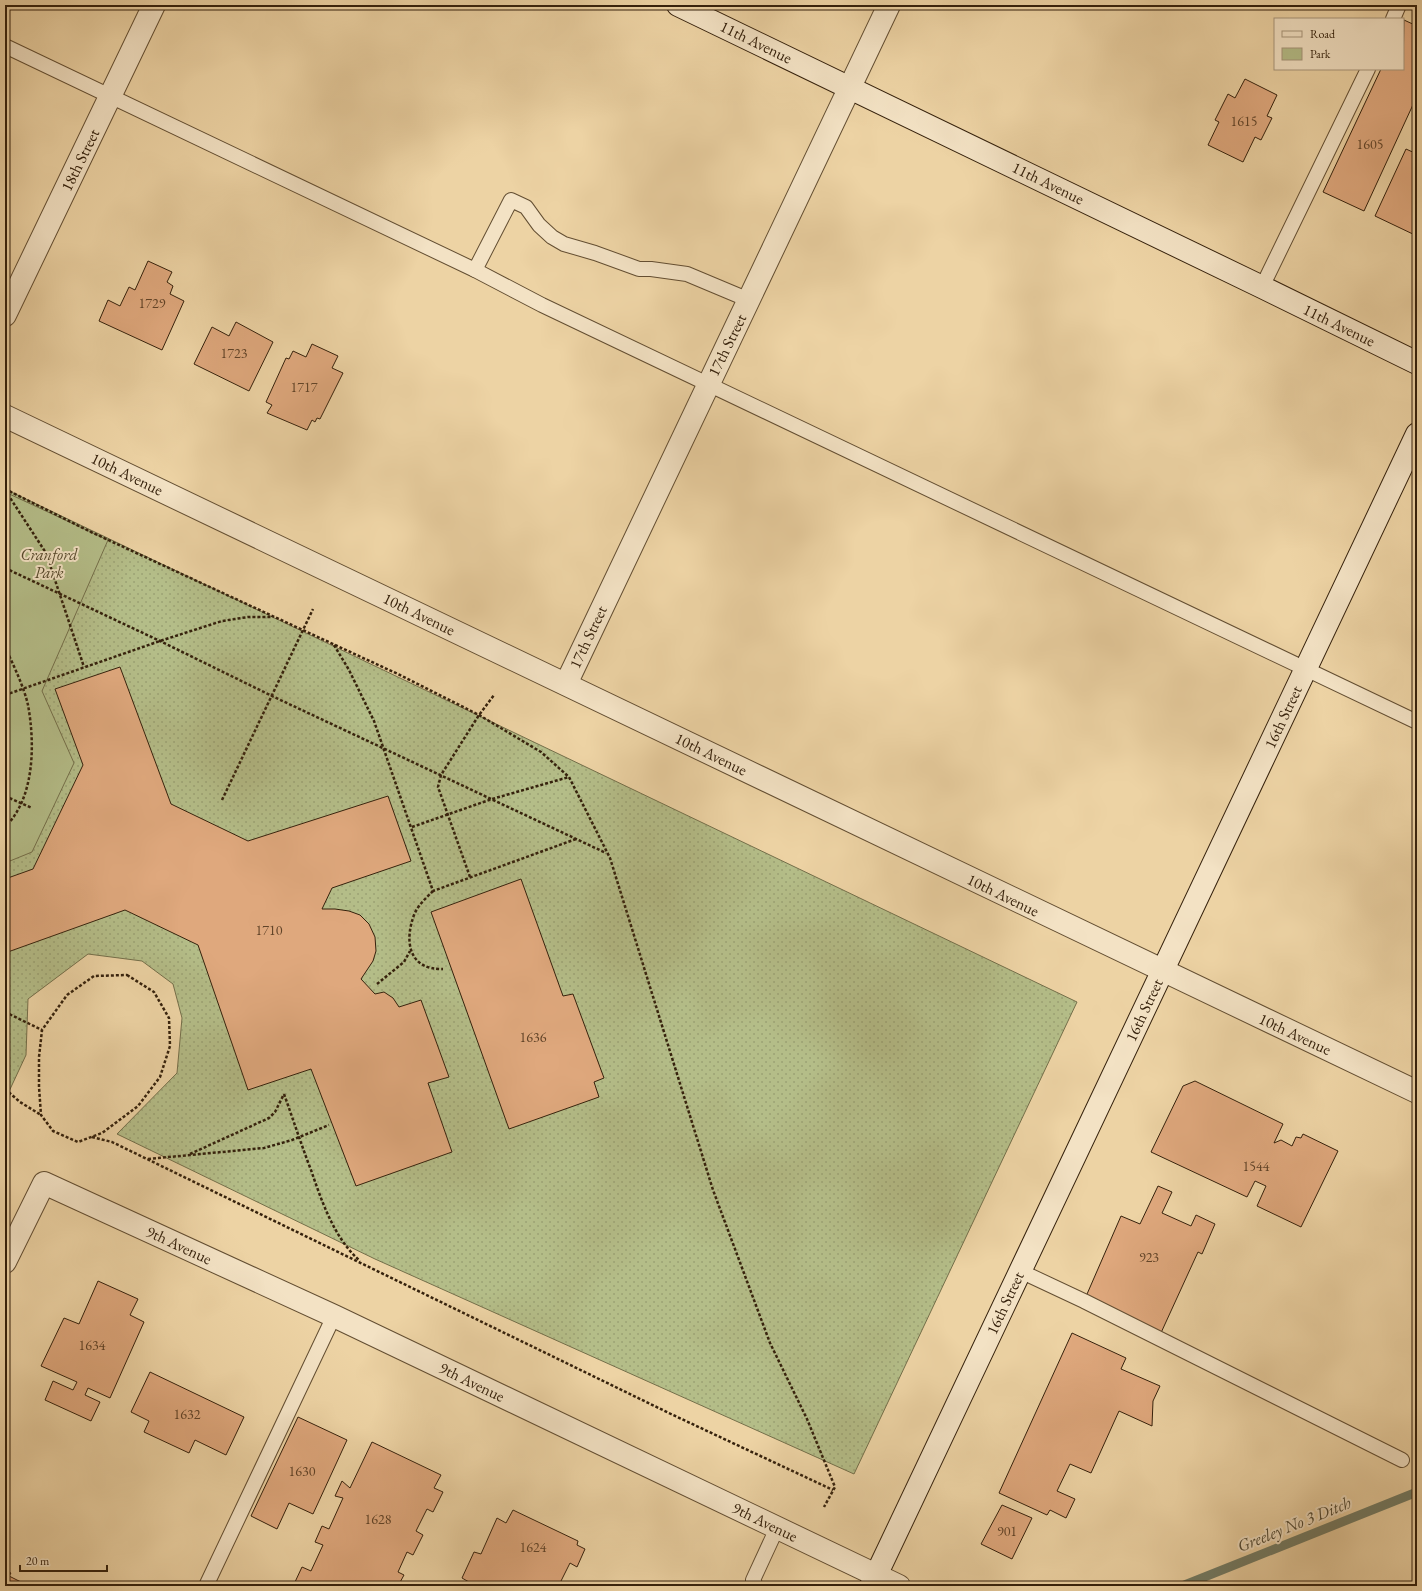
<svg xmlns="http://www.w3.org/2000/svg" width="1422" height="1591" font-family="'EB Garamond',serif">
<style>
.grass{fill:url(#grass-dots);stroke:#746f4a}
.park{fill:#b4bd88;stroke:#746f4a}
.lines{fill:none;stroke-linecap:round;stroke-linejoin:round}
.stream{stroke:#727c66;stroke-width:9}
.building{fill:#dfa87d;stroke:#35210c}
.lane-casing{stroke:#634e32;stroke-width:16}
.street-casing{stroke:#634e32;stroke-width:24}
.secondary-casing{stroke:#35210c;stroke-width:24}
.path{stroke:#35210c;stroke-width:2.5;stroke-dasharray:3 2;stroke-linecap:butt}
.lane{stroke:#f3e2c4;stroke-width:14}
.street{stroke:#f3e2c4;stroke-width:22}
.secondary{stroke:#f3e2c4;stroke-width:22}
.labels{text-anchor:middle;dominant-baseline:central;stroke-width:4;stroke-linejoin:round;paint-order:stroke}
.number-label{font-size:14px;fill:#604328}
.street-label{font-size:16px;fill:#35210c;stroke:#f3e2c4}
.park-label{font-size:16px;font-style:italic;fill:#55482b;stroke:#f3e2c4}
.water-label{font-size:17px;font-style:italic;fill:#4e4732;stroke:#f3e2c4}
</style>
<defs>
<pattern id="grass-dots" width="8" height="8" patternUnits="userSpaceOnUse"><rect width="8" height="8" fill="#b4bd88"/><path d="M2 2h.1M6 6h.1" fill="none" stroke="#9ba274" stroke-width="1.8" stroke-linecap="round"/></pattern>
</defs>
<rect width="100%" height="100%" fill="#edd3a4"/>
<filter id="stains"><feTurbulence type="fractalNoise" baseFrequency=".005" numOctaves="4"/><feColorMatrix values="0 0 0 0 .2 0 0 0 0 .09 0 0 0 0 .02 0 0 0 .5 -.17"/></filter>
<radialGradient id="worn" r=".72"><stop offset=".6" stop-color="#630" stop-opacity="0"/><stop offset="1" stop-color="#630" stop-opacity=".3"/></radialGradient>
<polygon class="grass" points="5,489 1077,1002 854,1474 375,1259 117,1134 177,1073 182,1018 173,984 142,961 88,954 28,999 26,1055 5,1100"/>
<polygon class="park" points="5,492 108,540 42,691 74,763 32,852 5,863"/>
<g class="lines">
<polyline class="stream" points="1182,1586 1417,1492"/>
</g>
<g class="building">
<polygon points="1404,20 1417,26 1417,96 1364,211 1323,192 1381,69 1403,69"/>
<polygon points="1245,79 1277,95 1267,116 1272,118 1261,140 1255,137 1243,162 1208,145 1219,122 1215,120 1228,94 1235,98"/>
<polygon points="1406,149 1417,154 1417,236 1375,216"/>
<polygon points="148,261 172,272 167,282 173,286 170,294 184,301 162,350 99,321 108,300 120,306 129,287 135,290"/>
<polygon points="236,322 273,342 249,391 194,364 212,327 229,336"/>
<polygon points="312,344 338,356 332,368 343,373 320,419 317,418 315,422 312,420 307,430 267,413 272,405 266,402 286,358 289,359 293,351 306,357"/>
<polygon points="120,667 171,804 248,841 388,796 411,861 332,888 322,909 335,909 349,911 360,915 369,924 375,937 376,951 373,961 361,979 375,994 384,992 393,998 399,1007 421,1000 449,1077 428,1083 452,1152 356,1186 311,1069 248,1090 198,945 125,910 5,953 5,879 33,869 83,765 55,689"/>
<polygon points="521,879 563,996 573,994 604,1078 594,1082 599,1097 509,1129 431,912"/>
<polygon points="1195,1081 1283,1124 1274,1143 1281,1140 1292,1146 1296,1137 1301,1138 1303,1134 1338,1151 1301,1227 1257,1206 1266,1186 1255,1181 1247,1197 1151,1152 1183,1086"/>
<polygon points="1158,1186 1172,1192 1162,1213 1191,1226 1196,1215 1215,1224 1202,1254 1198,1252 1160,1335 1084,1301 1121,1216 1140,1224"/>
<polygon points="98,1281 138,1299 130,1315 144,1322 110,1398 88,1388 85,1395 100,1402 91,1421 45,1400 53,1381 73,1390 77,1382 41,1366 64,1318 79,1324"/>
<polygon points="1072,1333 1126,1358 1121,1369 1160,1386 1153,1401 1152,1426 1119,1411 1091,1473 1070,1464 1057,1491 1075,1499 1066,1518 1050,1510 1047,1515 999,1493"/>
<polygon points="150,1372 244,1417 226,1455 195,1440 189,1453 144,1432 149,1421 131,1412"/>
<polygon points="298,1417 347,1440 313,1514 289,1503 277,1529 251,1516"/>
<polygon points="372,1442 441,1475 434,1488 443,1492 433,1512 427,1509 416,1531 423,1535 413,1555 407,1552 398,1572 404,1575 398,1586 302,1586 302,1585 295,1582 302,1567 311,1571 323,1545 315,1542 322,1526 329,1529 343,1498 335,1496 342,1481 350,1488"/>
<polygon points="1002,1505 1032,1518 1012,1559 981,1544"/>
<polygon points="513,1510 578,1541 577,1545 585,1549 577,1567 570,1563 559,1585 561,1586 467,1586 469,1582 462,1578 474,1552 481,1554 497,1518 506,1523"/>
<polygon points="5,1571 11,1573 9,1576 29,1586 5,1586"/>
</g>
<g class="lines">
<g class="lane-casing">
<g id="lane">
<polyline points="1393,19 1399,5"/>
<polyline points="5,46 475,270 542,305 1417,722"/>
<polyline points="475,270 511,200 526,207 539,225 552,237 564,244 595,253 639,269 651,269 687,274 749,300"/>
<polyline points="1262,287 1368,69"/>
<polyline points="1020,1271 1084,1301 1402,1460"/>
<polyline points="206,1586 334,1316"/>
<polyline points="756,1586 753,1580 777,1528"/>
</g>
</g>
<g class="street-casing">
<g id="street">
<polyline points="5,315 154,5"/>
<polyline points="5,416 1417,1092"/>
<polyline points="566,684 889,5"/>
<polyline points="5,1262 44,1183 334,1316 899,1586"/>
</g>
</g>
<g class="secondary-casing">
<g id="secondary">
<polyline points="678,5 1262,287 1417,363"/>
<polyline points="871,1586 1417,434"/>
</g>
</g>
<g class="path">
<polyline points="5,489 91,532 400,675 479,715 541,752 569,777 610,858 713,1190 770,1343 807,1419 835,1487 824,1507"/>
<polyline points="5,490 46,553 84,667"/>
<polyline points="5,568 160,641 272,696 606,853"/>
<polyline points="334,645 349,670 374,721 433,891 576,839"/>
<path d="M5,647C13,664 24,687 28,705C35,743 35,798 5,827"/>
<polyline points="5,695 160,641 222,621 248,617 271,617"/>
<polyline points="5,796 32,808"/>
<polyline points="222,800 313,609"/>
<polyline points="412,827 492,799 569,777"/>
<polyline points="470,877 438,787 441,775 479,715 494,695"/>
<path d="M433,891C426,898 418,905 414,915C404,942 409,970 443,969"/>
<polygon points="127,975 154,992 169,1018 170,1046 160,1077 138,1106 102,1133 78,1142 53,1131 41,1115 39,1087 39,1057 42,1030 67,995 94,976"/>
<polyline points="377,984 404,962 410,951"/>
<polyline points="5,1012 42,1030"/>
<polyline points="5,1089 20,1102 41,1115"/>
<path d="M284,1094C293,1119 301,1144 311,1170C322,1202 334,1238 360,1261"/>
<polyline points="92,1137 112,1142 671,1414 833,1490"/>
<polyline points="190,1154 269,1118 275,1112 284,1094"/>
<polyline points="148,1159 264,1148 292,1140 329,1125"/>
</g>
<use href="#lane" class="lane"/>
<use href="#street" class="street"/>
<use href="#secondary" class="secondary"/>
</g>
<g class="labels">
<g class="number-label">
<text x="1244" y="121">1615</text>
<text x="1370" y="144">1605</text>
<text x="152" y="303">1729</text>
<text x="234" y="353">1723</text>
<text x="304" y="387">1717</text>
<text x="269" y="930">1710</text>
<text x="533" y="1037">1636</text>
<text x="1256" y="1166">1544</text>
<text x="1149" y="1257">923</text>
<text x="92" y="1345">1634</text>
<text x="187" y="1414">1632</text>
<text x="302" y="1471">1630</text>
<text x="378" y="1519">1628</text>
<text x="1007" y="1531">901</text>
<text x="533" y="1547">1624</text>
</g>
<g class="street-label">
<text transform="translate(756 42) rotate(26)">11th Avenue</text>
<text transform="translate(80 160) rotate(-64)">18th Street</text>
<text transform="translate(1048 183) rotate(26)">11th Avenue</text>
<text transform="translate(1339 325) rotate(26)">11th Avenue</text>
<text transform="translate(727 345) rotate(-64)">17th Street</text>
<text transform="translate(127 474) rotate(26)">10th Avenue</text>
<text transform="translate(419 614) rotate(26)">10th Avenue</text>
<text transform="translate(588 637) rotate(-65)">17th Street</text>
<text transform="translate(1283 717) rotate(-65)">16th Street</text>
<text transform="translate(711 754) rotate(26)">10th Avenue</text>
<text transform="translate(1003 895) rotate(26)">10th Avenue</text>
<text transform="translate(1144 1010) rotate(-65)">16th Street</text>
<text transform="translate(1295 1034) rotate(25)">10th Avenue</text>
<text transform="translate(179 1245) rotate(25)">9th Avenue</text>
<text transform="translate(1005 1303) rotate(-65)">16th Street</text>
<text transform="translate(472 1382) rotate(26)">9th Avenue</text>
<text transform="translate(765 1522) rotate(26)">9th Avenue</text>
</g>
<g class="park-label">
<text x="49" y="554">Cranford<tspan x="49" dy="18">Park</tspan></text>
</g>
<g class="water-label">
<text transform="translate(1294 1524) rotate(-22)">Greeley No 3 Ditch</text>
</g>
</g>
<rect width="1422" height="1591" fill="none" stroke="#edd3a4" stroke-width="20"/>
<rect x="6" y="6" width="1410" height="1579" fill="none" stroke="#35210c" stroke-width="2"/>
<rect x="10" y="10" width="1402" height="1571" fill="none" stroke="#35210c"/>
<rect x="1274" y="18" width="130" height="52" fill="#f3e2c4" stroke="#a7957a"/>
<rect x="1282" y="31" width="20" height="6" fill="#f3e2c4" stroke="#a7957a"/>
<text x="1310" y="38" font-size="12" fill="#35210c">Road</text>
<rect x="1282" y="48" width="20" height="12" fill="#b4bd88" stroke="#a7957a"/>
<text x="1310" y="58" font-size="12" fill="#35210c">Park</text>
<path d="M20 1565v6h87v-6" fill="none" stroke="#35210c" stroke-width="2"/>
<text x="26" y="1565" font-size="12" fill="#35210c" stroke="#f3e2c4" stroke-width="3" paint-order="stroke">20 m</text>
<rect width="100%" height="100%" filter="url(#stains)"/>
<rect width="100%" height="100%" fill="url(#worn)"/>
</svg>
